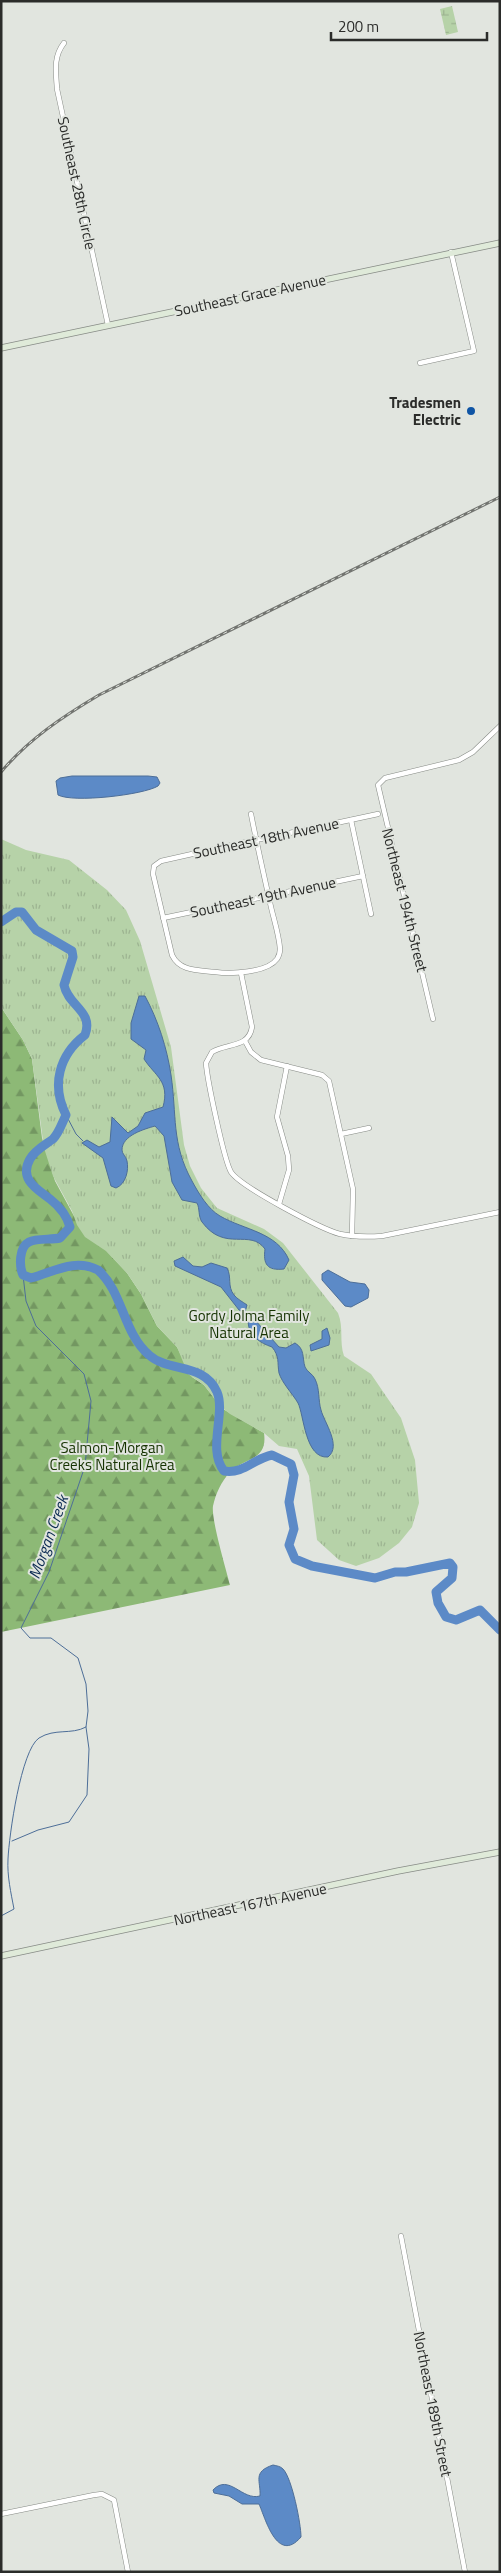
<svg xmlns="http://www.w3.org/2000/svg" width="501" height="2573" font-family="'Titillium Web',sans-serif">
<style>
.forest{fill:url(#forest-firs)}
.wetland{fill:url(#wetland-marsh)}
.park{fill:url(#park-tufts)}
.water{fill:#5c8ac7;stroke:#4d6e98}
.lines{fill:none;stroke-linecap:round;stroke-linejoin:round}
.stream{stroke:#4d6e98;stroke-width:1}
.river{stroke:#5c8ac7;stroke-width:9}
.street-casing{stroke:#878b86;stroke-width:5.5}
.secondary-casing{stroke:#878b86;stroke-width:7}
.street{stroke:#fff;stroke-width:4.5}
.secondary{stroke:#dfead9;stroke-width:5.5}
.rail-casing{stroke:#727470;stroke-width:3}
.rail{stroke:#e1e5df;stroke-width:1;stroke-dasharray:4;stroke-linecap:butt}
.poi-dot{fill:#0f55a5;stroke:#e1e5df;stroke-width:2}
.labels{text-anchor:middle;dominant-baseline:central;stroke-width:4;stroke-linejoin:round;paint-order:stroke}
.street-label{font-size:15px;fill:#2b2c2a;stroke:#e1e5df}
.poi-label{font-size:15px;font-weight:bold;fill:#2b2c2a;stroke:#e1e5df;text-anchor:end}
.park-label{font-size:15px;fill:#163302;stroke:#e1e5df}
.water-label{font-size:16px;font-style:italic;fill:#092951;stroke:#e1e5df}
</style>
<defs>
<pattern id="forest-firs" width="22" height="20" patternUnits="userSpaceOnUse" patternTransform="scale(1.25)"><rect width="22" height="20" fill="#8db976"/><path d="M5 1l3.5 6h-7zM16 11l3.5 6h-7z" fill="#739761"/></pattern>
<pattern id="wetland-marsh" width="20" height="14" patternUnits="userSpaceOnUse" patternTransform="scale(1.25)"><rect width="20" height="14" fill="#b6d2a8"/><path d="M1 5h8M5 5V1M11 12h8M15 12V8" fill="none" stroke="#9db491"/></pattern>
<pattern id="park-tufts" width="24" height="20" patternUnits="userSpaceOnUse" patternTransform="scale(1.25)"><rect width="24" height="20" fill="#b6d2a8"/><path d="M3 7l-1-3M5 7V3M7 7l1-3M15 17l-1-3M17 17v-4M19 17l1-3" fill="none" stroke="#9db491"/></pattern>
</defs>
<rect width="100%" height="100%" fill="#e1e5df"/>
<path class="forest" d="M1,1007L23,1040L32,1059L42,1138L55,1181L74,1216L127,1273L141,1294L157,1326L177,1347L192,1377L204,1385L223,1409L264,1433C268,1461 245,1457 230,1472C221,1482 216,1493 213,1506C211,1519 226,1569 230,1585L1,1632Z"/>
<polygon class="wetland" points="452,6 458,32 446,35 440,9"/>
<path class="park" d="M1,839L26,850L69,860L107,890L126,910L140,941L171,1047L184,1145L190,1166L201,1188L217,1208L264,1229L283,1243L338,1313C344,1328 339,1341 344,1356L371,1374L401,1418L415,1460L419,1503L412,1527L399,1543L379,1558L356,1566L339,1560L317,1540L309,1476L297,1449L279,1446L264,1433L230,1414L219,1405L204,1385L188,1374L177,1347L157,1326L141,1294L127,1273L106,1251L85,1237L77,1225L72,1211L53,1176L44,1148L32,1059L23,1040L1,1007Z"/>
<g class="water">
<path d="M72,776H148L157,777L160,783L158,786C143,795 73,803 58,795L56,781L60,778Z"/>
<path d="M139,996H145C158,1020 167,1048 171,1075C177,1115 171,1143 192,1181C199,1194 208,1209 220,1216C244,1230 277,1232 289,1260L284,1269C267,1271 263,1264 265,1249C250,1228 225,1253 202,1222C198,1216 200,1209 197,1203L182,1200L172,1182L164,1136L155,1126C145,1129 122,1135 122,1150C122,1154 126,1156 127,1161C129,1170 126,1184 116,1188L111,1186L103,1158L82,1143L87,1140L99,1147L110,1142L112,1117L128,1133L138,1126L145,1113L163,1107C170,1081 155,1076 144,1059L146,1050L131,1039V1023Z"/>
<path d="M183,1257L193,1266L202,1267L211,1263L227,1268C232,1277 227,1286 234,1295C237,1299 243,1302 247,1305L245,1312L239,1310L221,1287L175,1266L174,1261Z"/>
<polygon points="328,1270 350,1282 365,1284 369,1290 368,1298 351,1307 345,1306 322,1280 322,1274"/>
<path d="M255,1320L279,1347L286,1348L295,1343C305,1349 302,1357 305,1367C307,1372 313,1374 315,1379C320,1389 318,1400 321,1410C324,1422 342,1446 328,1457C305,1459 304,1415 298,1403C292,1393 282,1383 279,1373C277,1362 280,1357 272,1347C260,1343 249,1336 248,1322Z"/>
<polygon points="327,1328 330,1338 329,1345 311,1351 310,1345 322,1339 322,1331"/>
<path d="M273,2465C277,2466 280,2466 283,2469C292,2478 301,2524 301,2537C277,2565 265,2517 259,2504H242L229,2496L214,2493L213,2490C229,2473 242,2501 260,2496C261,2481 252,2472 273,2465Z"/>
</g>
<g class="lines">
<g class="stream">
<polyline points="66,1115 76,1134 83,1141"/>
<polyline points="12,1841 38,1830 69,1822 87,1795 89,1749 86,1727"/>
<path d="M1,1916L14,1909C11,1893 7,1876 8,1859C9,1836 21,1750 39,1738C55,1728 71,1735 86,1727L88,1711L86,1684L78,1658L51,1638H30L21,1628L49,1572L85,1466L91,1401L84,1374L36,1326L26,1301L23,1275"/>
</g>
<path class="river" d="M1,922L16,912H22L36,930L72,951L73,957L64,985C68,1006 94,1011 85,1035C59,1055 51,1085 66,1115C62,1123 59,1133 53,1139C45,1145 35,1150 30,1159C18,1180 39,1190 50,1199C59,1206 67,1216 70,1227L60,1238C51,1240 37,1238 29,1242C19,1247 19,1266 23,1275L31,1278C54,1272 74,1258 98,1270C123,1292 123,1333 149,1355C169,1373 204,1362 217,1392C226,1413 207,1450 224,1471C244,1474 253,1459 272,1455L291,1464L294,1475L289,1502L294,1529L289,1545L295,1559L312,1566L375,1578L395,1572H406L450,1563L453,1567L452,1578L436,1592L438,1603L446,1617L456,1620L480,1610L500,1630"/>
<g class="street-casing">
<g id="street">
<path d="M64,43C53,57 56,72 57,89L108,325"/>
<polyline points="420,363 474,351 451,252"/>
<path d="M251,814C257,845 264,876 271,907C274,920 279,935 280,949C280,952 279,956 277,959C267,973 230,974 215,972C199,970 180,972 172,955L153,874L154,866L161,861L250,841L266,838L378,814"/>
<polyline points="351,820 371,914"/>
<polyline points="163,918 363,876"/>
<path d="M241,973L252,1027C249,1048 227,1043 212,1052L206,1063C207,1079 224,1160 231,1172C241,1187 321,1229 340,1234C354,1237 368,1237 382,1236L500,1212"/>
<polyline points="433,1019 378,785 385,778 459,760 473,752 500,726"/>
<polyline points="245,1041 251,1052 261,1060 322,1075 329,1081 353,1189 352,1236"/>
<polyline points="341,1134 369,1128"/>
<polyline points="279,1204 289,1170 288,1156 277,1117 287,1066"/>
<polyline points="401,2236 465,2572"/>
<polyline points="1,2514 94,2495 102,2494 114,2500 128,2572"/>
</g>
</g>
<g class="secondary-casing">
<g id="secondary">
<polyline points="1,348 500,243"/>
<polyline points="1,1956 398,1871 500,1852"/>
</g>
</g>
<use href="#street" class="street"/>
<use href="#secondary" class="secondary"/>
<g class="rail-casing">
<path id="rail" d="M1,772C29,739 62,717 99,695L500,497"/>
</g>
<use href="#rail" class="rail"/>
</g>
<circle class="poi-dot" cx="471" cy="411" r="5"/>
<g class="labels">
<g class="street-label">
<text transform="translate(77 183) rotate(78)">Southeast 28th Circle</text>
<text transform="translate(250 295) rotate(-12)">Southeast Grace Avenue</text>
<text transform="translate(266 838) rotate(-12)">Southeast 18th Avenue</text>
<text transform="translate(263 897) rotate(-12)">Southeast 19th Avenue</text>
<text transform="translate(405 900) rotate(76)">Northeast 194th Street</text>
<text transform="translate(250 1904) rotate(-12)">Northeast 167th Avenue</text>
<text transform="translate(433 2404) rotate(79)">Northeast 189th Street</text>
</g>
<g class="poi-label">
<text x="461" y="402">Tradesmen<tspan x="461" dy="17">Electric</tspan></text>
</g>
<g class="park-label">
<text x="249" y="1315">Gordy Jolma Family<tspan x="249" dy="17">Natural Area</tspan></text>
<text x="112" y="1447">Salmon-Morgan<tspan x="112" dy="17">Creeks Natural Area</tspan></text>
</g>
<g class="water-label">
<text transform="translate(48 1537) rotate(-70)">Morgan Creek</text>
</g>
</g>
<rect width="501" height="2573" fill="none" stroke="#2b2c2a" stroke-width="5"/>
<path d="M331 32v8h156v-8" fill="none" stroke="#2b2c2a" stroke-width="2.5"/>
<text x="338" y="32" font-size="15" fill="#2b2c2a" stroke="#e1e5df" stroke-width="4" paint-order="stroke">200 m</text>
</svg>
